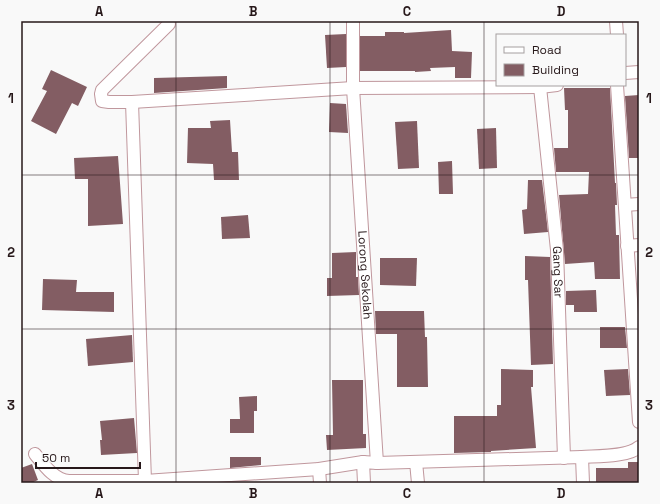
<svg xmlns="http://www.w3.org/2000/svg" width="660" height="504" font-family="'Space Grotesk',sans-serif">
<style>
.building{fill:#835d63}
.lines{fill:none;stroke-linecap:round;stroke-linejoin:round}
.minor-casing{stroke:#c0979d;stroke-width:14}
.minor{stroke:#fff;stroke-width:12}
.grid{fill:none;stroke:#27181a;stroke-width:1;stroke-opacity:0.55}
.labels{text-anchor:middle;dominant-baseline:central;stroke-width:3.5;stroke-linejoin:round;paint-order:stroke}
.street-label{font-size:12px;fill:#27181a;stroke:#f9f9f9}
.neatline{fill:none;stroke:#27181a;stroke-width:1.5}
.grid-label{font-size:13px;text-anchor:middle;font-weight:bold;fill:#27181a}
</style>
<rect width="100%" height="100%" fill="#f9f9f9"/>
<g class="building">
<polygon points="451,30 452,51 472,52 471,78 455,78 455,67 430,68 431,71 415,72 415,71 360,71 360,36 385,36 385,32 404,32 404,33"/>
<polygon points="346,34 346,67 327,68 325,35"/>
<polygon points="51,70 87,87 78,106 72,103 56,134 31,121 47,91 42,89"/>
<polygon points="227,76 227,88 154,93 154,78"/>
<polygon points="564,88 610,88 615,183 616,183 617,205 615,205 616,235 619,235 620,279 595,279 594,262 565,264 559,195 588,194 589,172 556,172 554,148 568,148 568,110 565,110"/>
<polygon points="639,95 639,158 629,158 625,96"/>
<polygon points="330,103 346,104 348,133 329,132"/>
<polygon points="230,120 232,152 238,152 239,180 214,180 213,164 187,163 188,128 211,128 210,121"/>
<polygon points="417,121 419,168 398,169 395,122"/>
<polygon points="496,128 497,168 479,169 477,129"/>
<polygon points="118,156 123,224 88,226 88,179 75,179 74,158"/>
<polygon points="452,161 453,194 439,194 438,162"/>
<polygon points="528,180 542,180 548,232 524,234 522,210 527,209"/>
<polygon points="248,215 250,238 222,239 221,217"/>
<polygon points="356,252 356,277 358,277 359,295 327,296 327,278 332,278 332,253"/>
<polygon points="525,256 550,257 553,364 531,365 528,280 525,280"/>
<polygon points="380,258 417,258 416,286 380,285"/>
<polygon points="43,279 77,280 76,292 114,292 114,312 42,310"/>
<polygon points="596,290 597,312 574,312 574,305 566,305 566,291"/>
<polygon points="375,311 424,311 425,337 427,337 428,387 397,387 397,334 376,334"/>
<polygon points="600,327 625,327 627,348 600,348"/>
<polygon points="132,335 133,362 88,366 86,339"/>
<polygon points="501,369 533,370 533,387 531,387 536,448 491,451 491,452 454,453 454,416 497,416 497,405 501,405"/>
<polygon points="628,369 630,395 606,396 604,370"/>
<polygon points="332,380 363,380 363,434 366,434 366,448 327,450 326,435 333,435"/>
<polygon points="257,396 257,411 254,411 254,433 230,433 230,419 240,419 239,397"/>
<polygon points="134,418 137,453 101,455 100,440 102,440 100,421"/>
<polygon points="230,457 261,457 261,465 230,468"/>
<polygon points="628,462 639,462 639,483 596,483 596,468 628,468"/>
<polygon points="32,464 38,480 31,483 21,483 21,468"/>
</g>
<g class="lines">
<g class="minor-casing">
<g id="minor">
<polyline points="353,21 353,88 540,87 557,85"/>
<polyline points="616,21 617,35"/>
<path id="s1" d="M169,24L102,90L101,94L102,101L109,102H132L353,88L377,463"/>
<polyline points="625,73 639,72"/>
<polyline points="617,85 639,422"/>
<path id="s2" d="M540,87L557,250L564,458"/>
<polyline points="132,102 145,481"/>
<polyline points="625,205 639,204"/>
<polyline points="627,246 639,245"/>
<path d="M35,454C44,465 54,480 69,481H145L319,469L363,462"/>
<path d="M582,457C597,456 628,457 639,447"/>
<polyline points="416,462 418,483"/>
<polyline points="319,469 320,483"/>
<polyline points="364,483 363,462 377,463 582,457 583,483"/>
</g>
</g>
<use href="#minor" class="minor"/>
</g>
<path class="grid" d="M176,21V483M330,21V483M484,21V483M21,175H639M21,329H639"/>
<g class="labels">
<g class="street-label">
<text stroke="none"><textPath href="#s2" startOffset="186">Gang Sar</textPath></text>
<text stroke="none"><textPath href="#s1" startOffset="544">Lorong Sekolah</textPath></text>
</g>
</g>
<rect width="660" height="504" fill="none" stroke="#f9f9f9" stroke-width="44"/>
<rect x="496" y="34" width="130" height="52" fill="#f9f9f9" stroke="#a59fa0"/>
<rect x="504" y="47" width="20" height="6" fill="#ffffff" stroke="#a59fa0"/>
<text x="532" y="54" font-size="12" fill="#27181a">Road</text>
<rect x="504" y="64" width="20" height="12" fill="#835d63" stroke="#a59fa0"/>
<text x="532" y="74" font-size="12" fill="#27181a">Building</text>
<path d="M36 462v6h104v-6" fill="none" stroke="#27181a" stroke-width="2"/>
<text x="42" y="462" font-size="12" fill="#27181a" stroke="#f9f9f9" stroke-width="3" paint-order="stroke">50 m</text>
<rect x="22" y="22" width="616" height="460" class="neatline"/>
<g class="grid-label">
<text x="99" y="16">A</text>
<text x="253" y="16">B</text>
<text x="407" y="16">C</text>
<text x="561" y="16">D</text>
<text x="11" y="103">1</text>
<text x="649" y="103">1</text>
<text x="11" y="257">2</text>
<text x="649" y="257">2</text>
<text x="11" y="410">3</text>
<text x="649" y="410">3</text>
<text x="99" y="498">A</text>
<text x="253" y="498">B</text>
<text x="407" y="498">C</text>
<text x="561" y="498">D</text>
</g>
</svg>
